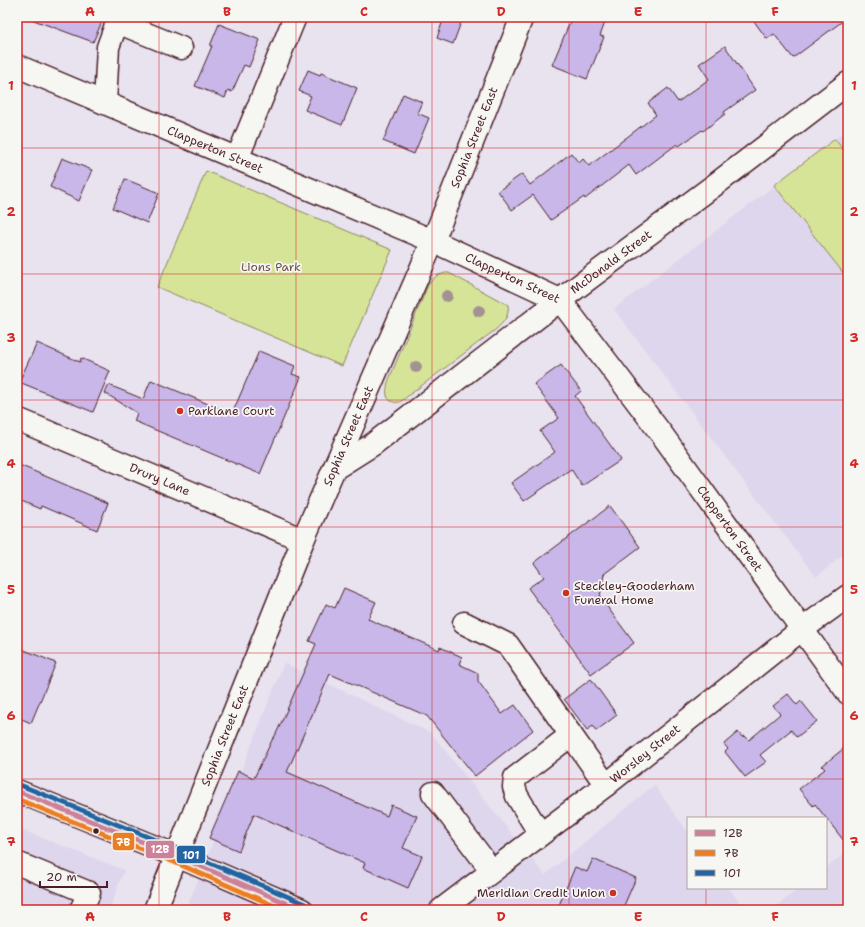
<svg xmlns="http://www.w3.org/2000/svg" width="865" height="927" font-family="'Shantell Sans',sans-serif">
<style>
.built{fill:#ded6ed}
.green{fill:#d6e498;stroke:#908262}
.building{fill:#c8b7e8;stroke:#4a1f2b}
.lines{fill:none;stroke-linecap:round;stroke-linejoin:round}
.minor-casing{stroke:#4a1f2b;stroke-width:25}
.major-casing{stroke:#4a1f2b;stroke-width:25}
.minor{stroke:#f6f6f2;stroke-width:22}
.major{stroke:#f6f6f2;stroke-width:22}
.bus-1-casing{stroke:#f6f6f2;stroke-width:8}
.bus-2-casing{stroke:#f6f6f2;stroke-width:8}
.bus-3-casing{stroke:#f6f6f2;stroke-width:8}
.bus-1{stroke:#cc8099;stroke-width:5}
.bus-2{stroke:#ec7d21;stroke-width:5}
.bus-3{stroke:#2464a2;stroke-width:5}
.tree{fill:#a49292}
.grid{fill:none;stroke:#d62828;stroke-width:1;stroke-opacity:0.55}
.poi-dot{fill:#c8321e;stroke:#f6f6f2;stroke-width:1.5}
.bus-dot{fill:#4a1f2b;stroke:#f6f6f2;stroke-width:1.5}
.labels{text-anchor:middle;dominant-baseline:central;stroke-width:3.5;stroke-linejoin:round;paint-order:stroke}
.street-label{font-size:12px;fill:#4a1f2b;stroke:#f6f6f2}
.park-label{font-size:12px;fill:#6d5046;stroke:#f6f6f2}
.poi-label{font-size:12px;fill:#4a1f2b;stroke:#f6f6f2;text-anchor:start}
.line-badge{stroke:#f6f6f2;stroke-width:1.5}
.badge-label{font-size:11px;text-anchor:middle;font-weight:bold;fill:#fff}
.neatline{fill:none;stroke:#d62828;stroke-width:1.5}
.grid-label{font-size:13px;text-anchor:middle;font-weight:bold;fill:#d62828}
</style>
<rect width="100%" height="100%" fill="#e8e3ef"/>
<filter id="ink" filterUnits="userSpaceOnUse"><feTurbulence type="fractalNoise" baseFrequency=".025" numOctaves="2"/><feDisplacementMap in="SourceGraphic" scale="8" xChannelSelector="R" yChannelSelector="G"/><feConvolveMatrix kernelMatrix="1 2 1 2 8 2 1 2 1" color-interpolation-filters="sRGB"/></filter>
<g filter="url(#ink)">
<g class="built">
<polygon points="848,129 848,551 816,577 614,309"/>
<polygon points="284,663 431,733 545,875 654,785 688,832 688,888 729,888 745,910 186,910"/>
<polygon points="17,828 124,870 109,910 17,910"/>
<polygon points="848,851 848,910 771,910 800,888 826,888 826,868"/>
</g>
<g class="green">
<polygon points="835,139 848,156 848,279 774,185"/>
<polygon points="206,171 392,250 342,366 157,287"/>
<path d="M445,273H449L508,305C510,316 503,323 495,330L400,402C382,405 386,386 390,377L428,285L436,276Z"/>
</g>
<g class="building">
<polygon points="31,17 104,17 93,42 31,19"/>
<polygon points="444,17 463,17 453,44 437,38"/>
<polygon points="572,17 607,17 600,36 604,37 587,79 552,65"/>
<polygon points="751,17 848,17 793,58 774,34 767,39"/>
<polygon points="219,24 260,40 249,67 244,65 232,92 228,90 225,98 195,86 212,46 210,46"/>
<polygon points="725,46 755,90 724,112 725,114 703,131 702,130 679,146 677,144 636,175 629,165 585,199 584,197 551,220 533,195 512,210 498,191 522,174 530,185 571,153 579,163 583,159 589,166 656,115 648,103 668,88 678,102 709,79 699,64"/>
<polygon points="308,70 320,75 321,73 357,88 342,125 305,110 311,96 299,91"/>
<polygon points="403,94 422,102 417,113 429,118 414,154 383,141"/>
<polygon points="62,158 92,170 79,201 50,187"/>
<polygon points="125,179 159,193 147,223 113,208"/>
<polygon points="37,343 80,362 81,358 110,371 93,412 19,382"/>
<polygon points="259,351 295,366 292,374 301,377 260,474 134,421 137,413 105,393 109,385 143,399 151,380 232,414"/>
<polygon points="561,365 581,391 575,396 621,460 582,486 571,469 524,501 511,483 555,452 540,431 559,418 534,384"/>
<polygon points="17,464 108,503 97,530 41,506 40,509 17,499"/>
<polygon points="610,506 640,547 604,574 600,597 634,643 591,674 528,588 544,577 534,563"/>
<polygon points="344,588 376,602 368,619 439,650 440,647 462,657 459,664 478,673 478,681 502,714 515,705 533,730 475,776 427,716 330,674 287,772 387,816 391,805 417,816 403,848 422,856 408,888 363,868 365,863 254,814 239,851 209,838 238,771 254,778 273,738 274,738 282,721 316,644 309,641 326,604 335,608"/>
<polygon points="17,647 56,663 31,723 17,717"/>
<polygon points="591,679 617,715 596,731 593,726 587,730 564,699"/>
<polygon points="788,694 797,705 801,701 817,721 797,737 791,730 760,755 766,762 745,777 725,752 728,749 724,744 738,732 742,737 745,736 749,740 780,714 773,706"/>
<polygon points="848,745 848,846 815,804 813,806 799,789 825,769 822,766"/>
<polygon points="593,859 636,878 622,910 557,910 575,867 587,872"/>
</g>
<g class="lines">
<g class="minor-casing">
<g id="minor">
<polyline points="117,22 181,48"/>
<path id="s1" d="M17,66L433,241L560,300L663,436L848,693"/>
<polyline points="105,103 108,47 119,17"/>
<polyline points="237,159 295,17"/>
<path id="s2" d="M17,419L303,540"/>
<path id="s3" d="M334,469L372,445L560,300L720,181L848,83"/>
<polyline points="464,623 508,645 571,735"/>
<polyline points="433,793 492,871"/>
<polyline points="540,834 517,796 514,787 515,778 571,735 606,785"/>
<polyline points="19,864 89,893 81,910"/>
<path id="s4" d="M155,910L303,540L433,241L522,17"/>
<path id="s5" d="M441,910L606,785L801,630L848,596"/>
</g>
</g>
<g class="major-casing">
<polyline id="major" points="17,791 177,856 302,910"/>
</g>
<use href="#minor" class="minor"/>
<use href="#major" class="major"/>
<g class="bus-1-casing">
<polyline id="bus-1" points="17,791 177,856 302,910"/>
</g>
<g class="bus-2-casing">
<polyline id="bus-2" points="17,799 174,862 284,910"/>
</g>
<g class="bus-3-casing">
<polyline id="bus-3" points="20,785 180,850 305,904"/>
</g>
<use href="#bus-1" class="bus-1"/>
<use href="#bus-2" class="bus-2"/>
<use href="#bus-3" class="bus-3"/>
</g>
<g class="tree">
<circle cx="447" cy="296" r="6"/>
<circle cx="479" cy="311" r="6"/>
<circle cx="416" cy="367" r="6"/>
</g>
</g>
<path class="grid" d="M159,17V910M296,17V910M432,17V910M569,17V910M706,17V818M17,148H848M17,274H848M17,400H848M17,527H848M17,653H848M17,779H848M706,888V910"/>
<g class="poi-dot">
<circle cx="180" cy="411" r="4"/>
<circle cx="566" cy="593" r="4"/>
<circle cx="613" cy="893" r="4"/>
</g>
<circle class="bus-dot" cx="96" cy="831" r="3.5"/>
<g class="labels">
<g class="street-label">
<text stroke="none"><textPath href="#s4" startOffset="836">Sophia Street East</textPath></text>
<text stroke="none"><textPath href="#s1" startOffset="215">Clapperton Street</textPath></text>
<text stroke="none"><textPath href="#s3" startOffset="346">McDonald Street</textPath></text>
<text stroke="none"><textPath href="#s1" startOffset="539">Clapperton Street</textPath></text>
<text stroke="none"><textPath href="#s4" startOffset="512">Sophia Street East</textPath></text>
<text stroke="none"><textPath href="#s2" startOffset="155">Drury Lane</textPath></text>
<text stroke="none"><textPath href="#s1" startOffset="876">Clapperton Street</textPath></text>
<text stroke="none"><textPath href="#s4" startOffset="188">Sophia Street East</textPath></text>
<text stroke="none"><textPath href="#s5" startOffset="257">Worsley Street</textPath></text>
</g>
<g class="park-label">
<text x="271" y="267">Lions Park</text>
</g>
<g class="poi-label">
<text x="188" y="411">Parklane Court</text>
<text x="574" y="586">Steckley-Gooderham<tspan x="574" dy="14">Funeral Home</tspan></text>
<text x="605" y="893" text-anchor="end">Meridian Credit Union</text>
</g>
</g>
<g class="line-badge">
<rect x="112" y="832" width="23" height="19" rx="4" fill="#ec7d21"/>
<rect x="145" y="840" width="30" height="19" rx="4" fill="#cc8099"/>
<rect x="176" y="845" width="30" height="19" rx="4" fill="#2464a2"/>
</g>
<g class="badge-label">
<text x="123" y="846">7B</text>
<text x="160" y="853">12B</text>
<text x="191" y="859">101</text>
</g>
<rect width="865" height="927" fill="none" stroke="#f6f6f2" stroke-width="44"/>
<rect x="687" y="817" width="140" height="72" fill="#f6f6f2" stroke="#b1a0a2"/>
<rect x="695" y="830" width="20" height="6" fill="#cc8099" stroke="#b1a0a2"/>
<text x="723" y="837" font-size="12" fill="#4a1f2b">12B</text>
<rect x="695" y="850" width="20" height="6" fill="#ec7d21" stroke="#b1a0a2"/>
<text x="723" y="857" font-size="12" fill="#4a1f2b">7B</text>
<rect x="695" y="870" width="20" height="6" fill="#2464a2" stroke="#b1a0a2"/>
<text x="723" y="877" font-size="12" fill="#4a1f2b">101</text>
<path d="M40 881v6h67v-6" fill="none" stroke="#4a1f2b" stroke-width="2"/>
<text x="46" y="881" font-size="12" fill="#4a1f2b" stroke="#f6f6f2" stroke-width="3" paint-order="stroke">20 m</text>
<rect x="22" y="22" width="821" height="883" class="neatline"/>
<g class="grid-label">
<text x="90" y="16">A</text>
<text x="227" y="16">B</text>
<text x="364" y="16">C</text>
<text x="501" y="16">D</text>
<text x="638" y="16">E</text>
<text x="775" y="16">F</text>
<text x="11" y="90">1</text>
<text x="854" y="90">1</text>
<text x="11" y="216">2</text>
<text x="854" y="216">2</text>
<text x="11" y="342">3</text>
<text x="854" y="342">3</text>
<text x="11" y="468">4</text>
<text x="854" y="468">4</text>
<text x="11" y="594">5</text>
<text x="854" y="594">5</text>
<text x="11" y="720">6</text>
<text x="854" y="720">6</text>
<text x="11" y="846">7</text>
<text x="854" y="846">7</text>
<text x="90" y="921">A</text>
<text x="227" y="921">B</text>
<text x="364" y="921">C</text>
<text x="501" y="921">D</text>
<text x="638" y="921">E</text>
<text x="775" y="921">F</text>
</g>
</svg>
